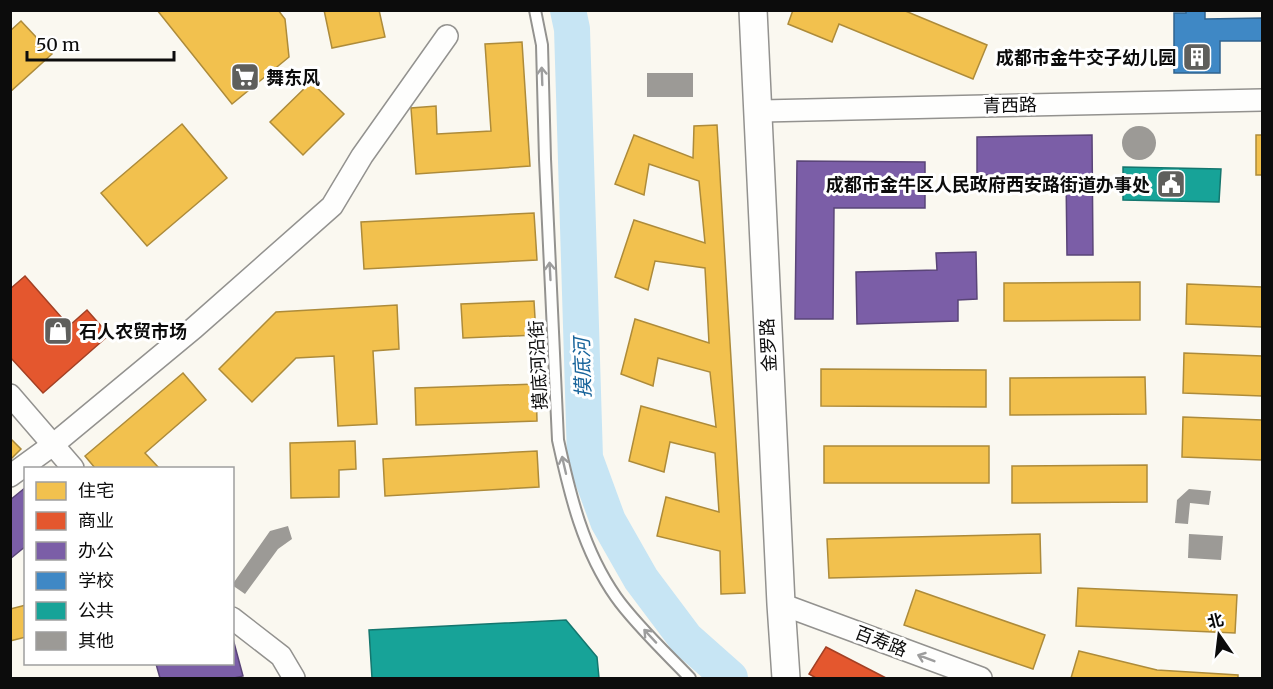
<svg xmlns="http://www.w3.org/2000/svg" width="1273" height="689" font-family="Merriweather,'Noto Sans SC',serif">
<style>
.homes{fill:#f2c14e;stroke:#ad8b3a;stroke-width:1.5}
.shops{fill:#e4572e;stroke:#a34024;stroke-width:1.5}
.offices{fill:#7b5ea7;stroke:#5a4578;stroke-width:1.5}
.schools{fill:#3f88c5;stroke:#30638e;stroke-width:1.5}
.public{fill:#17a398;stroke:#14766e;stroke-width:1.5}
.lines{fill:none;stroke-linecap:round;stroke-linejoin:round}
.river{stroke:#c7e5f4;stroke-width:36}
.building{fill:#9c9a96}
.service-casing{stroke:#93928f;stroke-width:14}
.minor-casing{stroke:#93928f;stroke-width:24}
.tertiary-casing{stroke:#93928f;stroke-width:30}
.service{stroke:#fefefd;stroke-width:10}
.minor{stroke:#fefefd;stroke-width:21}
.tertiary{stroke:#fefefd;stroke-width:27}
.oneway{stroke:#9d9d9d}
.labels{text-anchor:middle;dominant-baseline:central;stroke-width:6;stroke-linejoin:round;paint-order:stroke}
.poi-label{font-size:18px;font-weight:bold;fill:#0c0c0c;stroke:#fff;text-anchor:end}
.street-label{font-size:18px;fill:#0c0c0c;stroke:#fff}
.water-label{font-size:20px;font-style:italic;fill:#18649b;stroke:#fff}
</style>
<rect width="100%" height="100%" fill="#faf8f0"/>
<g class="homes">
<polygon points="157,10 278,10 285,19 289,57 232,104"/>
<polygon points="324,10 379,10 385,37 332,48"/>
<polygon points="793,10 903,10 987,45 973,79 839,24 832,42 788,24"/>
<polygon points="21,21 52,54 10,92 10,31"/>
<polygon points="522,42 530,166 416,174 411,108 436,106 437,134 491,131 485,44"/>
<polygon points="311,82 344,114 303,155 270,122"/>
<polygon points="182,124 227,178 147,246 101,193"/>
<polygon points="717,125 745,593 721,594 720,551 657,536 666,497 719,512 715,453 670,442 664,472 629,461 641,406 716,427 710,372 658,358 653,386 621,374 635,319 709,343 705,268 655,261 648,290 615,277 634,220 705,243 699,181 649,164 644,195 615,184 634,135 693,158 694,126"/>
<rect x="1256" y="135" width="6" height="40"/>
<polygon points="534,213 537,260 364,269 361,222"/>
<polygon points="1140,282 1140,320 1004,321 1004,283"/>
<polygon points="1187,284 1262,287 1262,327 1186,324"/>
<polygon points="534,301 536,335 463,338 461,304"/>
<polygon points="397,305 399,349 373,351 377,424 338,426 334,356 296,358 252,402 219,369 276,312"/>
<polygon points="1184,353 1262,356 1262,396 1183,393"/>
<polygon points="821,369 986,370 986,407 821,406"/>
<polygon points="183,373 206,400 145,453 159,468 95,468 85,456"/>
<polygon points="1145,377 1146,414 1010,415 1010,378"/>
<polygon points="536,384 537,421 416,425 415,388"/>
<polygon points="1183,417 1262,420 1262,460 1182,457"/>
<polygon points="10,438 21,449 10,460"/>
<polygon points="355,441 356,469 339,470 339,497 291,498 290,443"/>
<rect x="824" y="446" width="165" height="37"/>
<polygon points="537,451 539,487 385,496 383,459"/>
<polygon points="1147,465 1147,502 1012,503 1012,466"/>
<polygon points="1040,534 1041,573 829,578 827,539"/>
<polygon points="1078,588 1237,595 1235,633 1076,626"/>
<polygon points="916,590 1045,635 1033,669 904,625"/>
<polygon points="26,605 26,637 10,641 10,609"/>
<polygon points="1079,651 1157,670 1238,675 1238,678 1071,678"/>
</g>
<g class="shops">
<polygon points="25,276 69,326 87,310 109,335 43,393 10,357 10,289"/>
<polygon points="826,647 886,678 816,678 809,674"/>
</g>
<g class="offices">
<polygon points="1092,135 1093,255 1067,255 1066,174 977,175 977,137"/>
<polygon points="797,161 925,162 925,208 834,208 833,319 795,319"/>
<polygon points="976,252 977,299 958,300 958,321 857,324 856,272 937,270 936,253"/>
<polygon points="26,487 26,546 10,559 10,500"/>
<polygon points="233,639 243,676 234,678 160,678 156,664 232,664"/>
</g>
<polygon class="schools" points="1186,10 1205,10 1205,19 1262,18 1262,41 1220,41 1220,73 1174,73 1174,13 1186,13"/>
<g class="public">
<polygon points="1123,167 1221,169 1219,202 1123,200"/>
<polygon points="566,620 597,657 599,678 372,678 369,630"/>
</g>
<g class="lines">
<polyline class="river" points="568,10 572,29 585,458 608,521 641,579 686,639 730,678"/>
</g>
<g class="building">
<rect x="647" y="73" width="46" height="24"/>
<circle cx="1139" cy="143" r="17"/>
<polygon points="1189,489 1211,491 1209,505 1190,503 1188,524 1175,523 1177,500"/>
<polygon points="288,526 292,539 278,549 245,594 232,585 270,531"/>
<polygon points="1189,534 1223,536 1221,560 1188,558"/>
</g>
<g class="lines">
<g class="service-casing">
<path id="service" d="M535,10L542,45L545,159L558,440C570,495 583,550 616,597C635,624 667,654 690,678"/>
</g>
<g class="minor-casing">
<g id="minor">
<polyline points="757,111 1262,100"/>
<polyline points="10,395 73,468"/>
<polyline points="10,476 54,444 194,328 332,206 362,156 447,36"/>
<polyline points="781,604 981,678"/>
<polyline points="232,618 281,656 294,678"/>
</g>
</g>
<g class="tertiary-casing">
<polyline id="tertiary" points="753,10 781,604 786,678"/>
</g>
<use href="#service" class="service"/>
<use href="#minor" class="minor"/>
<use href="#tertiary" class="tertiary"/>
</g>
<defs><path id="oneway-shaft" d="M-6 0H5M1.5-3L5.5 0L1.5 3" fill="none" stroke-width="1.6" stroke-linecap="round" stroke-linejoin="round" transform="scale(1.5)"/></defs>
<g class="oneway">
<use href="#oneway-shaft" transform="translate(542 76) rotate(-92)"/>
<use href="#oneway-shaft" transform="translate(550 271) rotate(-93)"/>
<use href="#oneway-shaft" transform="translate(564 465) rotate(-103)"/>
<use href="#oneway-shaft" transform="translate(650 636) rotate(-133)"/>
<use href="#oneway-shaft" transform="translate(926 658) rotate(-159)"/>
</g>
<defs>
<g id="building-square" transform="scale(1.5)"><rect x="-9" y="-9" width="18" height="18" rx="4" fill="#5f5f5c" stroke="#fff"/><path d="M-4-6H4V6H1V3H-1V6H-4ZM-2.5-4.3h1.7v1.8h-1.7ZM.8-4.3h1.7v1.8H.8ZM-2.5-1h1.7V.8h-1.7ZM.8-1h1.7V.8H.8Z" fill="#fff"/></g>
<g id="supermarket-square" transform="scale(1.5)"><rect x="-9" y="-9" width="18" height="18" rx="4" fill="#5f5f5c" stroke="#fff"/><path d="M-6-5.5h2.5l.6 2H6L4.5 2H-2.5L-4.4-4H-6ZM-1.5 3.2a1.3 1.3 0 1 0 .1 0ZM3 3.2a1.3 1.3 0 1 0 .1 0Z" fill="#fff"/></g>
<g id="civic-square" transform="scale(1.5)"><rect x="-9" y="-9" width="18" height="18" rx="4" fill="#5f5f5c" stroke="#fff"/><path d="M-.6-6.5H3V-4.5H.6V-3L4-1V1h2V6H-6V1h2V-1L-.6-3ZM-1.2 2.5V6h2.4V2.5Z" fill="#fff"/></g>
<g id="shop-square" transform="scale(1.5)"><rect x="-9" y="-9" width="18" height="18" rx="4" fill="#5f5f5c" stroke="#fff"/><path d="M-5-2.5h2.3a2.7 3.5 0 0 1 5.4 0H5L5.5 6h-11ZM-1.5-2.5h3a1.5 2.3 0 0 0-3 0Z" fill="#fff"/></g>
</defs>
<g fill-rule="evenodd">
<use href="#building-square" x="1197" y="57"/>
<use href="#supermarket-square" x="245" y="77"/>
<use href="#civic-square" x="1171" y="184"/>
<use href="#shop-square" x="58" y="331"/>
</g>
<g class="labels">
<g class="poi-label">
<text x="1176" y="57">成都市金牛交子幼儿园</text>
<text x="266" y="77" text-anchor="start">舞东风</text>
<text x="1150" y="184">成都市金牛区人民政府西安路街道办事处</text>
<text x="79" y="331" text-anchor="start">石人农贸市场</text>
</g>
<g class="street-label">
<text transform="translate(1010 105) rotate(-1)">青西路</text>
<text transform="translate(768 345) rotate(-93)">金罗路</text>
<text transform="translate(538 365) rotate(-93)">摸底河沿街</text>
<text transform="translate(881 641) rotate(21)">百寿路</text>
</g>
<g class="water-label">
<text transform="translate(582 368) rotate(-92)">摸底河</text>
</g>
</g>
<rect width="1273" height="689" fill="none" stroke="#0c0c0c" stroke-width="24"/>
<rect x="24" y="467" width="210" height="198" fill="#ffffff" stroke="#9e9e9e" stroke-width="1.5"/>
<rect x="36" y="482" width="30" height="18" fill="#f2c14e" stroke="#9e9e9e" stroke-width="1.5"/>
<text x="78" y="497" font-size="18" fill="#0c0c0c">住宅</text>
<rect x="36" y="512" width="30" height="18" fill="#e4572e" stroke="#9e9e9e" stroke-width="1.5"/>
<text x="78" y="527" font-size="18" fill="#0c0c0c">商业</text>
<rect x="36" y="542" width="30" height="18" fill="#7b5ea7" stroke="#9e9e9e" stroke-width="1.5"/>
<text x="78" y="557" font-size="18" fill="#0c0c0c">办公</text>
<rect x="36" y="572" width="30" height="18" fill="#3f88c5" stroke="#9e9e9e" stroke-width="1.5"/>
<text x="78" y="587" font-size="18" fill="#0c0c0c">学校</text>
<rect x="36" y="602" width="30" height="18" fill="#17a398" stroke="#9e9e9e" stroke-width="1.5"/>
<text x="78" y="617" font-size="18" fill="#0c0c0c">公共</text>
<rect x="36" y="632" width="30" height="18" fill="#9c9a96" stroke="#9e9e9e" stroke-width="1.5"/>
<text x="78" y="647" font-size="18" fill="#0c0c0c">其他</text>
<g transform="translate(1219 635) rotate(346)" stroke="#ffffff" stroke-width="4.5" paint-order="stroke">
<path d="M0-4.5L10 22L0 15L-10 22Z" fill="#0c0c0c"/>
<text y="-9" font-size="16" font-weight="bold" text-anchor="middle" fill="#0c0c0c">北</text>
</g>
<path d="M27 51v9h147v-9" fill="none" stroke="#0c0c0c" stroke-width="3"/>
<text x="36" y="51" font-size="18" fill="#0c0c0c" stroke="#ffffff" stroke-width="4.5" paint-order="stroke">50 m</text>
</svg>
